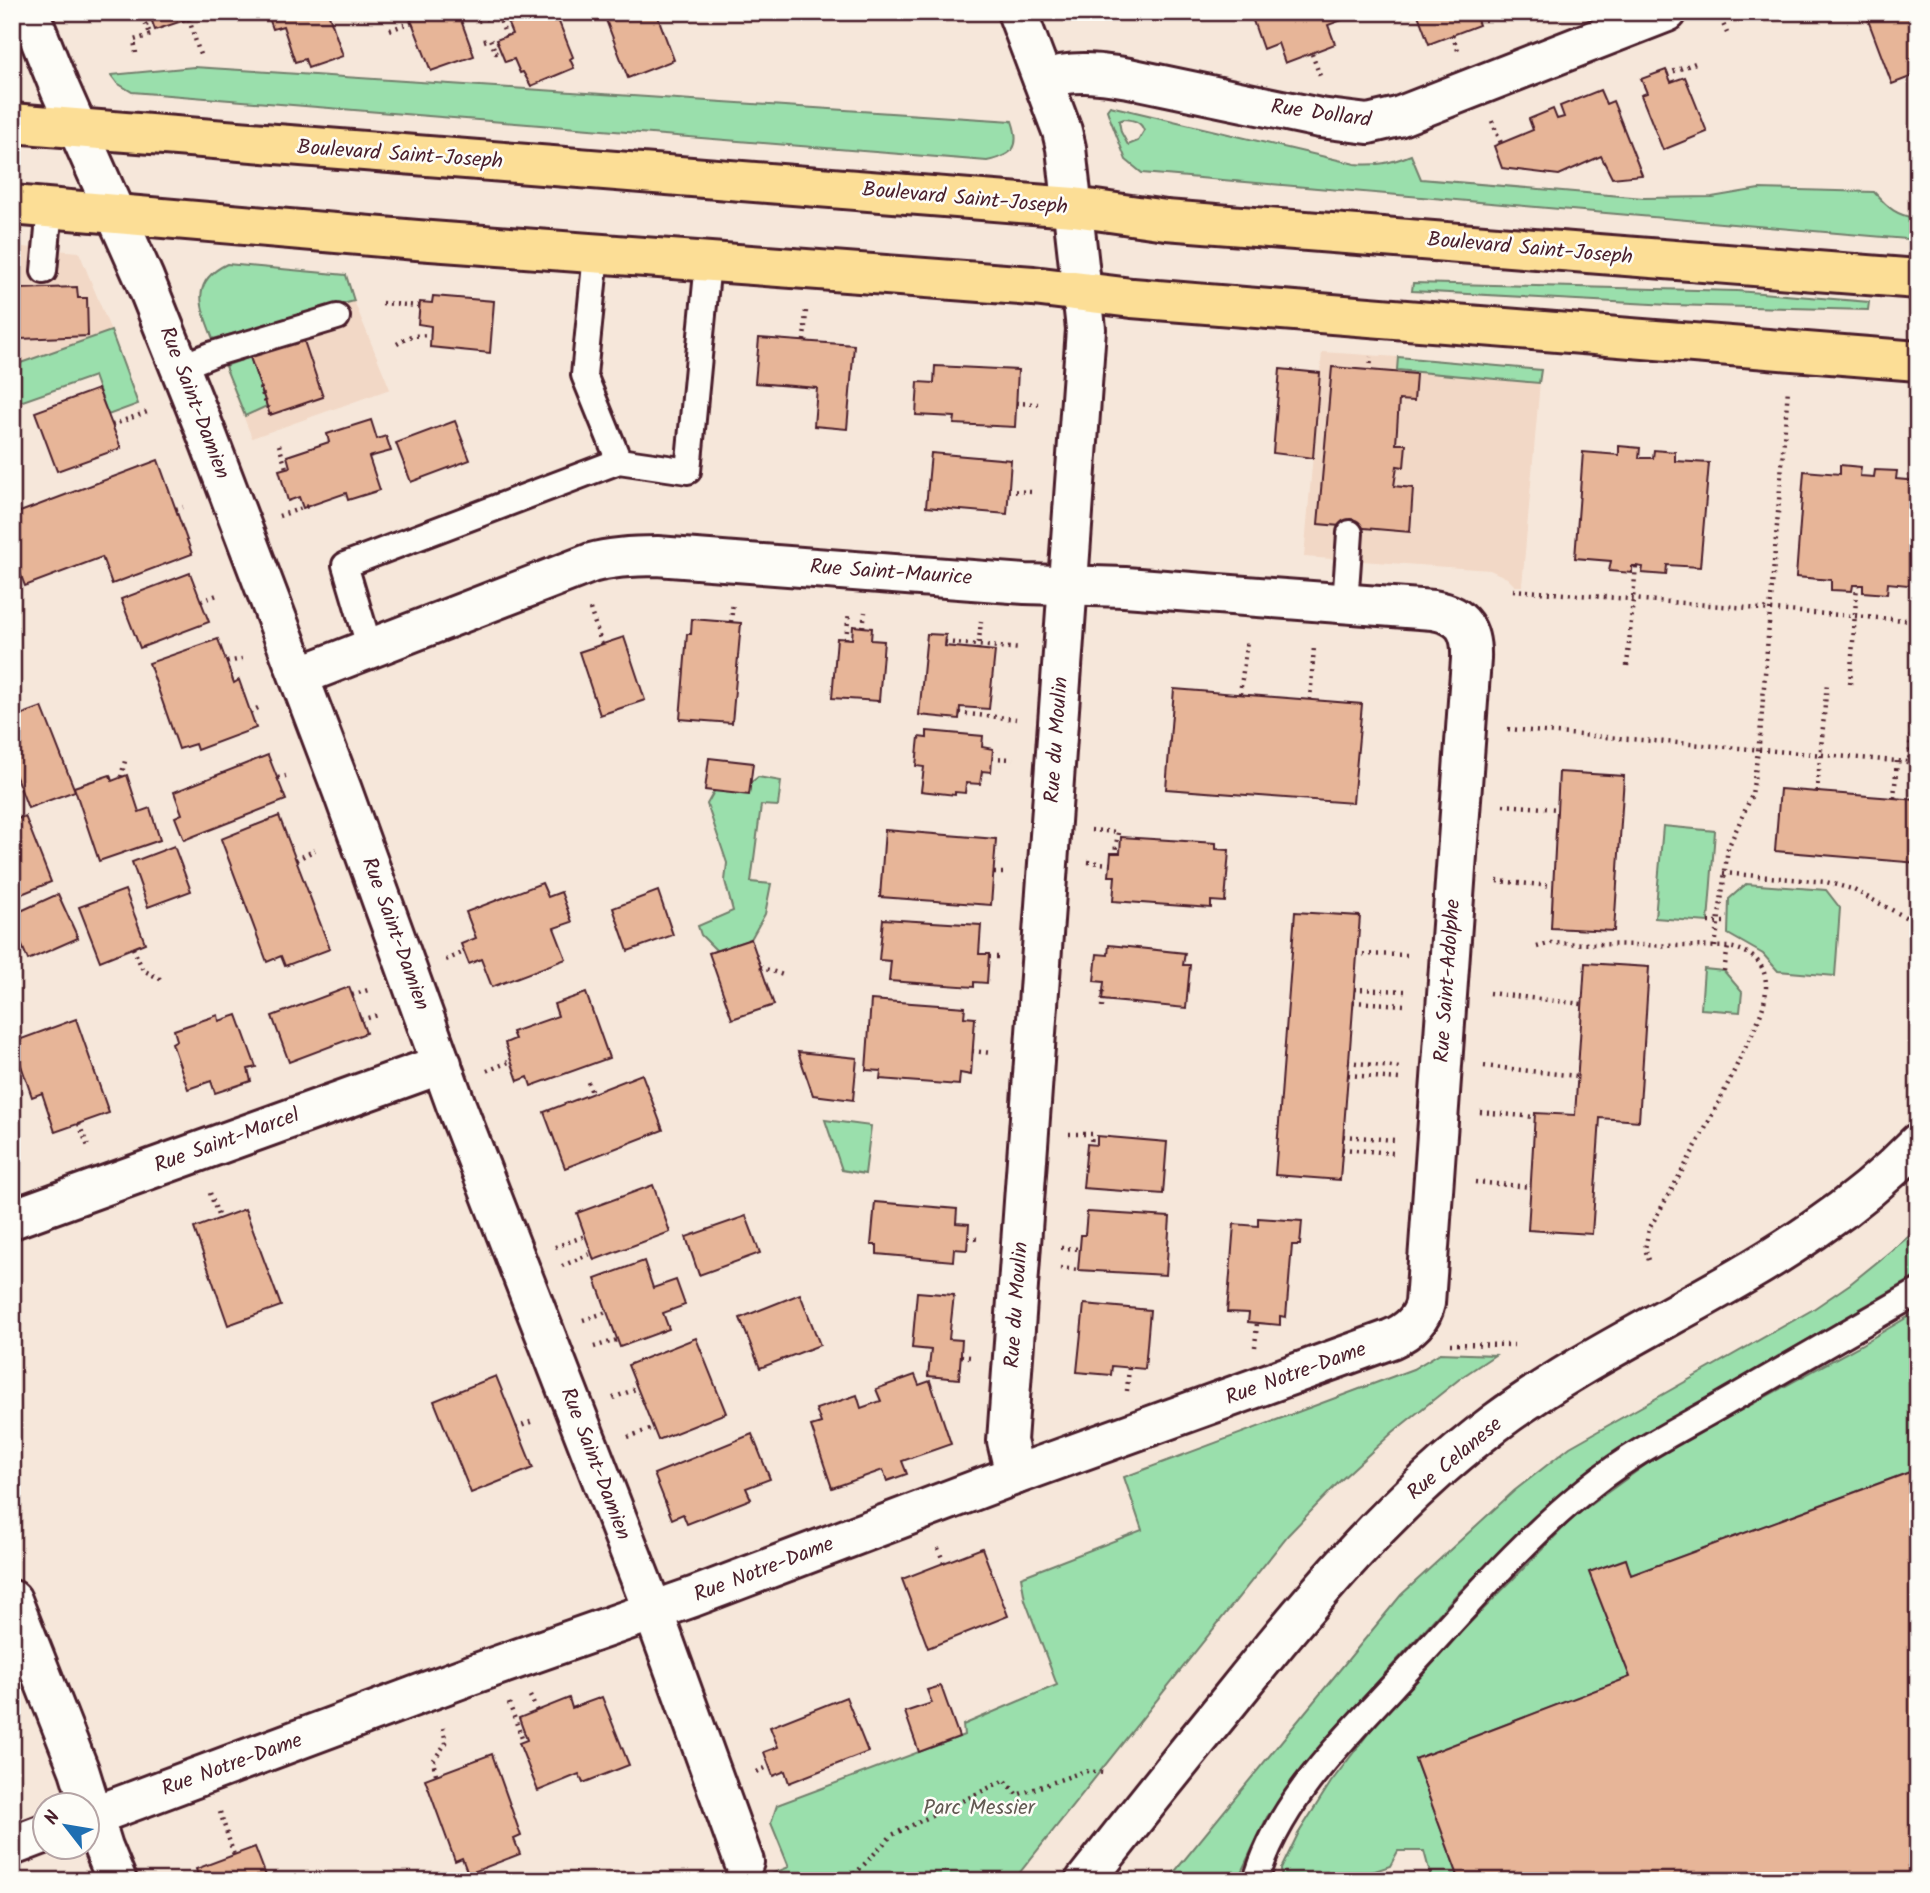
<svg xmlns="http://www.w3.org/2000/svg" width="1930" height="1893" font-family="Kalam,sans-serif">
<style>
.built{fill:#f2d8c6}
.green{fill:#9adfac;stroke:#727f6c;stroke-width:2;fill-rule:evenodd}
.building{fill:#e7b598;stroke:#4a1f2b;stroke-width:2}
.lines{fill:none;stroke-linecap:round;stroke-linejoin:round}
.lane-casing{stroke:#4a1f2b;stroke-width:30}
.street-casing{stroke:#4a1f2b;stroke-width:44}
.secondary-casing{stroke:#4a1f2b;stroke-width:44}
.primary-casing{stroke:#4a1f2b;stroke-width:44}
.path{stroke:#4a1f2b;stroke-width:4.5;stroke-dasharray:2 5;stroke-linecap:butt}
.lane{stroke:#fdfcf7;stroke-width:24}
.street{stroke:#fdfcf7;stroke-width:38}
.secondary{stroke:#fdfcf7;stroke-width:38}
.primary{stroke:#fcde96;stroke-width:38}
.labels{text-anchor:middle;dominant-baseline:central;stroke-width:5;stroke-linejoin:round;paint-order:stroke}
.street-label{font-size:21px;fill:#4a1f2b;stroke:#fdfcf7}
.park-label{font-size:21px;fill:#625952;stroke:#fdfcf7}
</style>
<rect width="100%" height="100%" fill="#f6e7da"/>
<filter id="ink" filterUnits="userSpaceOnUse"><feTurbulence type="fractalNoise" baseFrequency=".0143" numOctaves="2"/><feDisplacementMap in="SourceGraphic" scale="14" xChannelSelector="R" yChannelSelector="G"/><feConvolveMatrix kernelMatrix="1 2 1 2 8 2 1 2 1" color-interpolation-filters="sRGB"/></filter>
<g filter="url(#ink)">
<g class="built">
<polygon points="12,246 79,252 111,331 12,366"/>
<polygon points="354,301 390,389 252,438 213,339"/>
<polygon points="1322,352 1398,357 1541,370 1522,586 1515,586 1507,578 1490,570 1304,557"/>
</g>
<g class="green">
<path d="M194,67L1012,121C1021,147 1014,155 987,161L132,92L117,83L111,75Z"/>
<path d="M1110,106L1355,164C1376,166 1391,163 1411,155L1421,179L1644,198L1712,197L1759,189L1874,192C1889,209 1896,215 1918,219V240L1142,173L1126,160L1109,116L1107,110ZM1124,119C1133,120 1141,121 1144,131L1138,141L1128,145L1121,132L1119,121Z"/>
<path d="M227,264L346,275L354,301L213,339C201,308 189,282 227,264Z"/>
<polygon points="1413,283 1737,291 1869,302 1868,310 1670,305 1412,291"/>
<polygon points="111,331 138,404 108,415 94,376 17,403 12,388 12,366"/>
<polygon points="250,357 267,406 245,416 225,366"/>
<polygon points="1398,357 1541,370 1539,383 1397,370"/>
<polygon points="758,777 781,781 778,806 761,805 751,882 771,884 765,914 751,939 717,951 701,935 698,926 733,911 725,881 727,863 707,804 716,788 749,784"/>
<polygon points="1663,826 1715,831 1708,922 1655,918"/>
<polygon points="1746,884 1826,890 1840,908 1835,976 1778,971 1763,954 1728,934 1729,899"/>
<polygon points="1704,969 1724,971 1742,992 1740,1012 1701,1009"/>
<polygon points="825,1120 871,1126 865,1174 842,1170"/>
<polygon points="1918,1229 1918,1275 1647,1433 1586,1474 1532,1519 1456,1595 1331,1733 1267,1817 1237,1881 1167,1881 1401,1595 1514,1491 1570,1447 1812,1310 1850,1284"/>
<polygon points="1918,1311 1918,1469 1631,1575 1625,1559 1589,1572 1630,1677 1415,1759 1460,1881 1432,1881 1424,1851 1398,1851 1390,1866 1345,1881 1282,1881 1281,1869 1298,1834 1331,1782 1374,1726 1462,1631 1575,1516 1659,1455 1857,1347"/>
<polygon points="1440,1353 1495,1355 1462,1377 1393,1432 1341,1480 1288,1535 1013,1881 754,1881 789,1867 771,1823 777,1805 959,1737 964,1735 963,1725 1057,1685 1025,1600 1021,1577 1142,1530 1124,1477 1413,1369"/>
</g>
<g class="building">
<polygon points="149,12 209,12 155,30"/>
<polygon points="267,12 328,12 343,56 308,68 305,59 295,62 283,26 273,29"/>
<polygon points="408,12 458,12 474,56 431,71"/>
<polygon points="535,12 555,12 573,57 570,59 574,68 531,86 523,72 520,73 514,59 505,62 496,40 512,34 508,24"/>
<polygon points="603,12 656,12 674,60 628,78"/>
<polygon points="1256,12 1339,12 1342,20 1328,25 1335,44 1285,63 1278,43 1263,49 1251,15"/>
<polygon points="1417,12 1474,12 1479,25 1429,44"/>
<polygon points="1865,12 1918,12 1918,74 1892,84"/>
<polygon points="1666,70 1671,82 1685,77 1707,132 1663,150 1641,95 1647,93 1641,79"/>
<polygon points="1600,90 1606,104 1613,101 1642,175 1612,178 1601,156 1559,175 1502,168 1494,146 1533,130 1529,119 1553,109 1557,119 1564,117 1560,106"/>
<polygon points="77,287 78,298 87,298 88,336 20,339 17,289"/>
<polygon points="433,296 494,301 490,353 430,347 431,326 418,324 420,302 432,303"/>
<polygon points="303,338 323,397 270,415 250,357"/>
<polygon points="759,338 854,345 847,429 814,426 817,388 755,383"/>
<polygon points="935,366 1018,370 1015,427 954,424 955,417 916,415 918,382 934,383"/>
<polygon points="1332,367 1416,374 1414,401 1399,400 1396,444 1406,444 1404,467 1397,466 1394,486 1413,488 1410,532 1318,524"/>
<polygon points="1280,369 1320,373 1313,458 1273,453"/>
<polygon points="98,389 121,448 57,471 35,412"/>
<polygon points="371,420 377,439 386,436 391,451 369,457 380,490 348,500 346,493 303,508 299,497 288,501 279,470 290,467 287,456 329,442 327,434"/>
<polygon points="455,421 470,460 411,482 396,443"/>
<polygon points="1619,446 1640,448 1639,458 1653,458 1654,450 1675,452 1675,461 1709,463 1700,567 1667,565 1666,575 1642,573 1643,567 1636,566 1632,566 1632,573 1609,571 1611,561 1575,558 1583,452 1619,455"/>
<polygon points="931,453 1011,460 1007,514 926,507"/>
<polygon points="158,460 192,554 112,584 102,557 25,586 12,552 12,515"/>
<polygon points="1840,465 1861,467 1860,476 1874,477 1875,470 1897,471 1896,479 1918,481 1918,586 1888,583 1887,594 1863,592 1863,585 1853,585 1852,591 1831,590 1831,580 1796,577 1804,471 1840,474"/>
<polygon points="190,573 209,622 140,648 121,599"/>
<polygon points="692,619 741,623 732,723 680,719 687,634 691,634"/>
<polygon points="853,626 872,628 871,640 884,641 879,701 832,698 837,638 852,639"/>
<polygon points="927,634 946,635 945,646 995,651 989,709 960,707 959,719 919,715"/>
<polygon points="624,637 645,700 600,715 579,652"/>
<polygon points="218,639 234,683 239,680 256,728 197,750 195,744 179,749 149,663"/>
<polygon points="1174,689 1362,704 1353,803 1166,789"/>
<polygon points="42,707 75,791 28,808 12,766 12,718"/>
<polygon points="927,731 983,736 982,747 993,749 991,772 982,771 980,784 966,783 965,793 955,792 955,795 921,791 924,767 916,766 919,737 927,738"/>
<polygon points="268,755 286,800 184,840 175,817 182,814 174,792"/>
<polygon points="709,758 753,763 749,795 705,790"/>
<polygon points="1559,772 1624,776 1614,931 1551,928"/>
<polygon points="110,775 112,781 127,775 139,812 150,808 160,840 99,861 74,787"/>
<polygon points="1780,789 1918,800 1918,863 1775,851"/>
<polygon points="25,816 51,882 12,898 12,821"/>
<polygon points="279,816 330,949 285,966 281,956 267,962 221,839"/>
<polygon points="885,830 996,839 991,905 880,897"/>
<polygon points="1121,837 1216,843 1216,849 1229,850 1225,902 1211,901 1211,908 1113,901 1115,876 1109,876 1111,853 1120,853"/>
<polygon points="174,846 191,891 148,907 132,862"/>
<polygon points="542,883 548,897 561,892 572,922 554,928 566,959 492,987 481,959 469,964 461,944 476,938 466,912"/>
<polygon points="125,890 145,943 100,961 79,907"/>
<polygon points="658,891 673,935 628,951 613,908"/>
<polygon points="58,894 78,938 28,960 12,922 12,915"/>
<polygon points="1295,912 1360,916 1340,1180 1275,1175"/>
<polygon points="883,919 981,925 979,954 989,954 987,983 974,982 974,987 889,981 891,961 879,960"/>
<polygon points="751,939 774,1005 732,1019 709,953"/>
<polygon points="1109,945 1185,953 1183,965 1190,965 1186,1008 1102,1000 1104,982 1094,981 1097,954 1108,955"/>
<polygon points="1585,963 1649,967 1639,1121 1600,1118 1592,1234 1528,1230 1535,1113 1575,1115"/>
<polygon points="349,987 366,1033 289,1062 272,1016"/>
<polygon points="586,993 609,1058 531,1086 528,1077 518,1081 505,1043 515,1039 512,1032 558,1016 554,1004"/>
<polygon points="871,1000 965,1007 964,1017 975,1018 971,1075 960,1073 959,1085 880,1079 881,1071 866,1070"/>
<polygon points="218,1015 219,1021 237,1015 256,1067 248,1069 251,1081 215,1093 211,1081 188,1089 172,1043 177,1040 174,1030"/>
<polygon points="76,1019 109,1113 55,1132 42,1093 32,1097 13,1042"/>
<polygon points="798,1052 857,1058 853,1100 813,1095"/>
<polygon points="642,1074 663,1130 565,1168 544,1112"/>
<polygon points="1097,1136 1167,1142 1163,1194 1083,1188 1087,1144 1097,1145"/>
<polygon points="653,1185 670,1232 594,1260 577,1213"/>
<polygon points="875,1202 957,1209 956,1223 969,1224 967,1250 954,1249 953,1261 877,1254 877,1245 871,1245"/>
<polygon points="245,1209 281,1306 228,1325 194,1228"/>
<polygon points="1087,1212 1170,1217 1166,1275 1078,1270 1081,1235 1085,1235"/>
<polygon points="746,1216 760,1253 699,1275 686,1237"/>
<polygon points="1258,1218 1302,1221 1300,1245 1292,1245 1286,1317 1280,1316 1280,1325 1248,1322 1249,1313 1227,1312 1234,1224 1258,1226"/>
<polygon points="644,1261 653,1288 676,1280 685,1305 663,1313 669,1329 620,1347 595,1279"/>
<polygon points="917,1292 954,1295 949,1339 962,1340 959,1379 928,1376 931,1350 912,1348"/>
<polygon points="800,1294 820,1345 760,1368 740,1318"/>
<polygon points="1084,1304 1150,1310 1145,1369 1112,1366 1111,1375 1077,1372"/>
<polygon points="696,1338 726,1413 658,1440 628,1365"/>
<polygon points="915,1375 919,1385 930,1381 951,1444 902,1461 907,1474 887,1481 883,1470 832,1488 811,1426 821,1423 816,1409 857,1395 861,1408 881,1401 876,1389"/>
<polygon points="496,1376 533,1468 471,1493 434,1401"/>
<polygon points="752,1434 770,1479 746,1488 751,1499 687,1524 683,1514 672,1519 654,1474"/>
<polygon points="1918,1469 1918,1881 1460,1881 1415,1759 1630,1677 1589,1572 1626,1559 1631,1575"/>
<polygon points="982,1548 1008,1616 928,1648 902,1579"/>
<polygon points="941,1686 959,1737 919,1752 905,1712 932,1703 927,1690"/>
<polygon points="602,1697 629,1765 583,1783 579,1774 538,1791 519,1743 527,1740 519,1718 569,1698 572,1708"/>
<polygon points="846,1697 868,1752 789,1783 785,1771 773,1776 764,1752 778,1747 770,1727"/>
<polygon points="492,1754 521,1836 514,1839 520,1854 468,1874 462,1858 455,1861 425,1779"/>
<polygon points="255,1847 268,1881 200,1881 196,1869"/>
</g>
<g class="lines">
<g class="lane-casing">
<g id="lane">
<polyline points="596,254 584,375 619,461"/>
<polyline points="44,271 50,208"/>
<polyline points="180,367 213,354 337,317"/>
<polyline points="1345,604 1350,533"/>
<polyline points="370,649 345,565 619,461 688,471 708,262"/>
<path d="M1256,1881C1277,1805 1339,1744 1392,1687C1456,1619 1519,1542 1593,1484C1632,1453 1678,1430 1720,1406C1786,1368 1852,1330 1918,1292"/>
</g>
</g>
<g class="street-casing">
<g id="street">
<polyline points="29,12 60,89 144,278 205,430 342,790 456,1105 653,1611 744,1862"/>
<path d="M1043,80C1072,69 1099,73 1129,78L1320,118L1368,124L1398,117L1667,12"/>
<polyline points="12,1219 442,1064"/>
<polyline points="1015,1475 1007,1441 1086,329 1066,148 1062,131 1017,12"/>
<polyline points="12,1600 79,1770 103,1847 117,1881"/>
<path d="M88,1818L471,1675L693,1597L1015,1475L1391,1339C1407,1332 1421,1321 1425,1303L1471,659C1472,631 1464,615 1433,610L1125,587L1025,584L657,556C634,556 613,557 591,563L299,676"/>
<polyline points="12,1846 46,1833"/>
</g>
</g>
<g class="secondary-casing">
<path id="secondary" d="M1085,1881C1133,1820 1181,1760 1230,1700C1310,1600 1392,1501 1495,1423C1595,1348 1712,1301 1814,1230C1851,1205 1887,1175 1918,1143"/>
</g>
<g class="primary-casing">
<g id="primary">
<polyline points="12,123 1020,203 1074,207 1166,220 1918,279"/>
<polyline points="12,205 417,240 1033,286 1132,298 1918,361"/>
</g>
</g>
<g class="path">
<polyline points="1718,12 1727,33"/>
<polyline points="189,19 200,55"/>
<polyline points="478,21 498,15 506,36"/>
<polyline points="390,30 412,22"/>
<polyline points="1452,35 1458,50"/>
<polyline points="484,41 490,39 496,53 500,52"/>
<polyline points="136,53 134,40 151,35 146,25 152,22"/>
<polyline points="1312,54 1320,76"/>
<polyline points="1667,74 1698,62"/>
<polyline points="1492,121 1501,143"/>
<polyline points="382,303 419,306"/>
<polyline points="804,341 806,310"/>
<polyline points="397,344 411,336 430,335"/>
<polyline points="1370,371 1371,357"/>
<polyline points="260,387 271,417"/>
<polyline points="1016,403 1038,404"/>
<polyline points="112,425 147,412"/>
<polyline points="279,445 286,468"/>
<polyline points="1008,491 1032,492"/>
<polyline points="176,509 183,507"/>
<polyline points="279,516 308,506"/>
<polyline points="1513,590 1918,621"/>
<polyline points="201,601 217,595"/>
<polyline points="590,609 602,645"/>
<polyline points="731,622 733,602"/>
<polyline points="863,627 865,612"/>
<polyline points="846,639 849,612"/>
<polyline points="945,642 1021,649"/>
<polyline points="978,650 981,621"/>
<polyline points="227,662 242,659"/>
<polyline points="1627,666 1636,566"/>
<polyline points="1850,684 1857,585"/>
<polyline points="1240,694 1247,641"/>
<polyline points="1310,700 1314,647"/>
<polyline points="250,712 260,707"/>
<polyline points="959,713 1016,719"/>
<polyline points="1508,729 1909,762 1918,635"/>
<polyline points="992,758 1013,759"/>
<polyline points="121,777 125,761"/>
<polyline points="278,778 286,776"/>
<polyline points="1817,792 1827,683"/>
<polyline points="1894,798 1897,760"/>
<polyline points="1503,805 1558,809"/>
<polyline points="1091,830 1118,832 1115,853"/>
<polyline points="296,860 315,850"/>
<polyline points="1088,862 1110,864"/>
<polyline points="994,873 1005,873"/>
<polyline points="1723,873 1826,882 1852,889 1909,919 1918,919"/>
<polyline points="1497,881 1553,886"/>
<polyline points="1708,922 1728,922"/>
<path d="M1537,947L1551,943L1728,947C1749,950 1765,961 1766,984C1767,1008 1752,1034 1742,1054C1714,1115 1682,1172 1649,1229L1645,1249L1650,1263"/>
<polyline points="1715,947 1728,848 1752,795 1760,736 1788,389"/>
<polyline points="133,948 143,970 162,980"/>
<polyline points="1356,954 1409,955"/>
<polyline points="989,957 999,957"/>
<polyline points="446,960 464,952"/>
<polyline points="760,967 786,976"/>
<polyline points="1724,971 1728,947"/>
<polyline points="1354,989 1406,991"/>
<polyline points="1489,993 1582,1004"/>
<polyline points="352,995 368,990"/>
<polyline points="1353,1002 1405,1005"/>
<polyline points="1102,1007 1103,991"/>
<polyline points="361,1020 378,1015"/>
<polyline points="972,1051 992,1053"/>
<polyline points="1348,1062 1400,1068"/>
<polyline points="1484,1066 1577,1076"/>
<polyline points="487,1071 511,1061"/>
<polyline points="1348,1075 1399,1079"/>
<polyline points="588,1082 592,1093"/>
<polyline points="1480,1112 1535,1117"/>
<polyline points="79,1124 89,1149"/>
<polyline points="1069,1134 1092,1134 1091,1144"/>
<polyline points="1343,1136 1395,1140"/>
<polyline points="1342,1149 1394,1153"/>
<polyline points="1475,1182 1531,1187"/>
<polyline points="210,1193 219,1218"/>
<polyline points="968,1238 979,1239"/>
<polyline points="555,1247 585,1236"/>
<polyline points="1061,1248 1080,1249"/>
<polyline points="562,1266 592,1253"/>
<polyline points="1060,1268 1078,1270"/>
<polyline points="583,1320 607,1312"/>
<polyline points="1450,1344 1514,1345"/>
<polyline points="594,1347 617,1340"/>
<polyline points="1255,1347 1257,1323"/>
<polyline points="961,1356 971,1357"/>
<polyline points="1127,1391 1129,1367"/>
<polyline points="613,1398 638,1388"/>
<polyline points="516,1428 533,1421"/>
<polyline points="628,1437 653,1428"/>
<polyline points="938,1548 944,1563"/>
<polyline points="530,1696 537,1711"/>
<polyline points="509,1703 523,1741"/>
<polyline points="757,1772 769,1766"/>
<polyline points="436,1774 433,1761 446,1743 443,1728"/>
<polyline points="220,1812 234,1855"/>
<polyline points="795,1881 819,1881"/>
<polyline points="834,1881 856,1873 892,1835 1005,1780 1017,1795 1085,1771 1105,1773"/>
</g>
<use href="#lane" class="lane"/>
<use href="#street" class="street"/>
<use href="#secondary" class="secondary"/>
<use href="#primary" class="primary"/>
</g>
</g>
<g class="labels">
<g class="street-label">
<text transform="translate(1321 114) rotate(8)">Rue Dollard</text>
<text transform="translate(400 155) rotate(4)">Boulevard Saint-Joseph</text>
<text transform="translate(965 199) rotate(5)">Boulevard Saint-Joseph</text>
<text transform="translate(1530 249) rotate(5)">Boulevard Saint-Joseph</text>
<text transform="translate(194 403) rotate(69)">Rue Saint-Damien</text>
<text transform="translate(891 573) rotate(4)">Rue Saint-Maurice</text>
<text transform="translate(1057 740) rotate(-86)">Rue du Moulin</text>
<text transform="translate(395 934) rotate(70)">Rue Saint-Damien</text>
<text transform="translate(1448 981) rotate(-86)">Rue Saint-Adolphe</text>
<text transform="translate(227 1141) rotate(-20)">Rue Saint-Marcel</text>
<text transform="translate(1017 1305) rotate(-86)">Rue du Moulin</text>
<text transform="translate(1296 1374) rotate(-20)">Rue Notre-Dame</text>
<text transform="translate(1455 1459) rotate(-40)">Rue Celanese</text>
<text transform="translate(595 1464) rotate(69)">Rue Saint-Damien</text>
<text transform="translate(764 1570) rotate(-21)">Rue Notre-Dame</text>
<text transform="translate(232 1765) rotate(-20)">Rue Notre-Dame</text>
</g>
<g class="park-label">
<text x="979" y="1808">Parc Messier</text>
</g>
</g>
<rect width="1930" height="1893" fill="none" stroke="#fdfcf7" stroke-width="42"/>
<rect x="21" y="21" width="1888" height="1851" fill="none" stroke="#4a1f2b" stroke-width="2.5" filter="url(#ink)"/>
<g transform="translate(66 1826) rotate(301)"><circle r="33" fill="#fdfcf7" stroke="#b5a4a5" stroke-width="2"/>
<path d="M0-5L12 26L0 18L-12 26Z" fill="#1f6fb2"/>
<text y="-10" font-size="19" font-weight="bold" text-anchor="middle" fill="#4a1f2b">N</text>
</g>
</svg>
